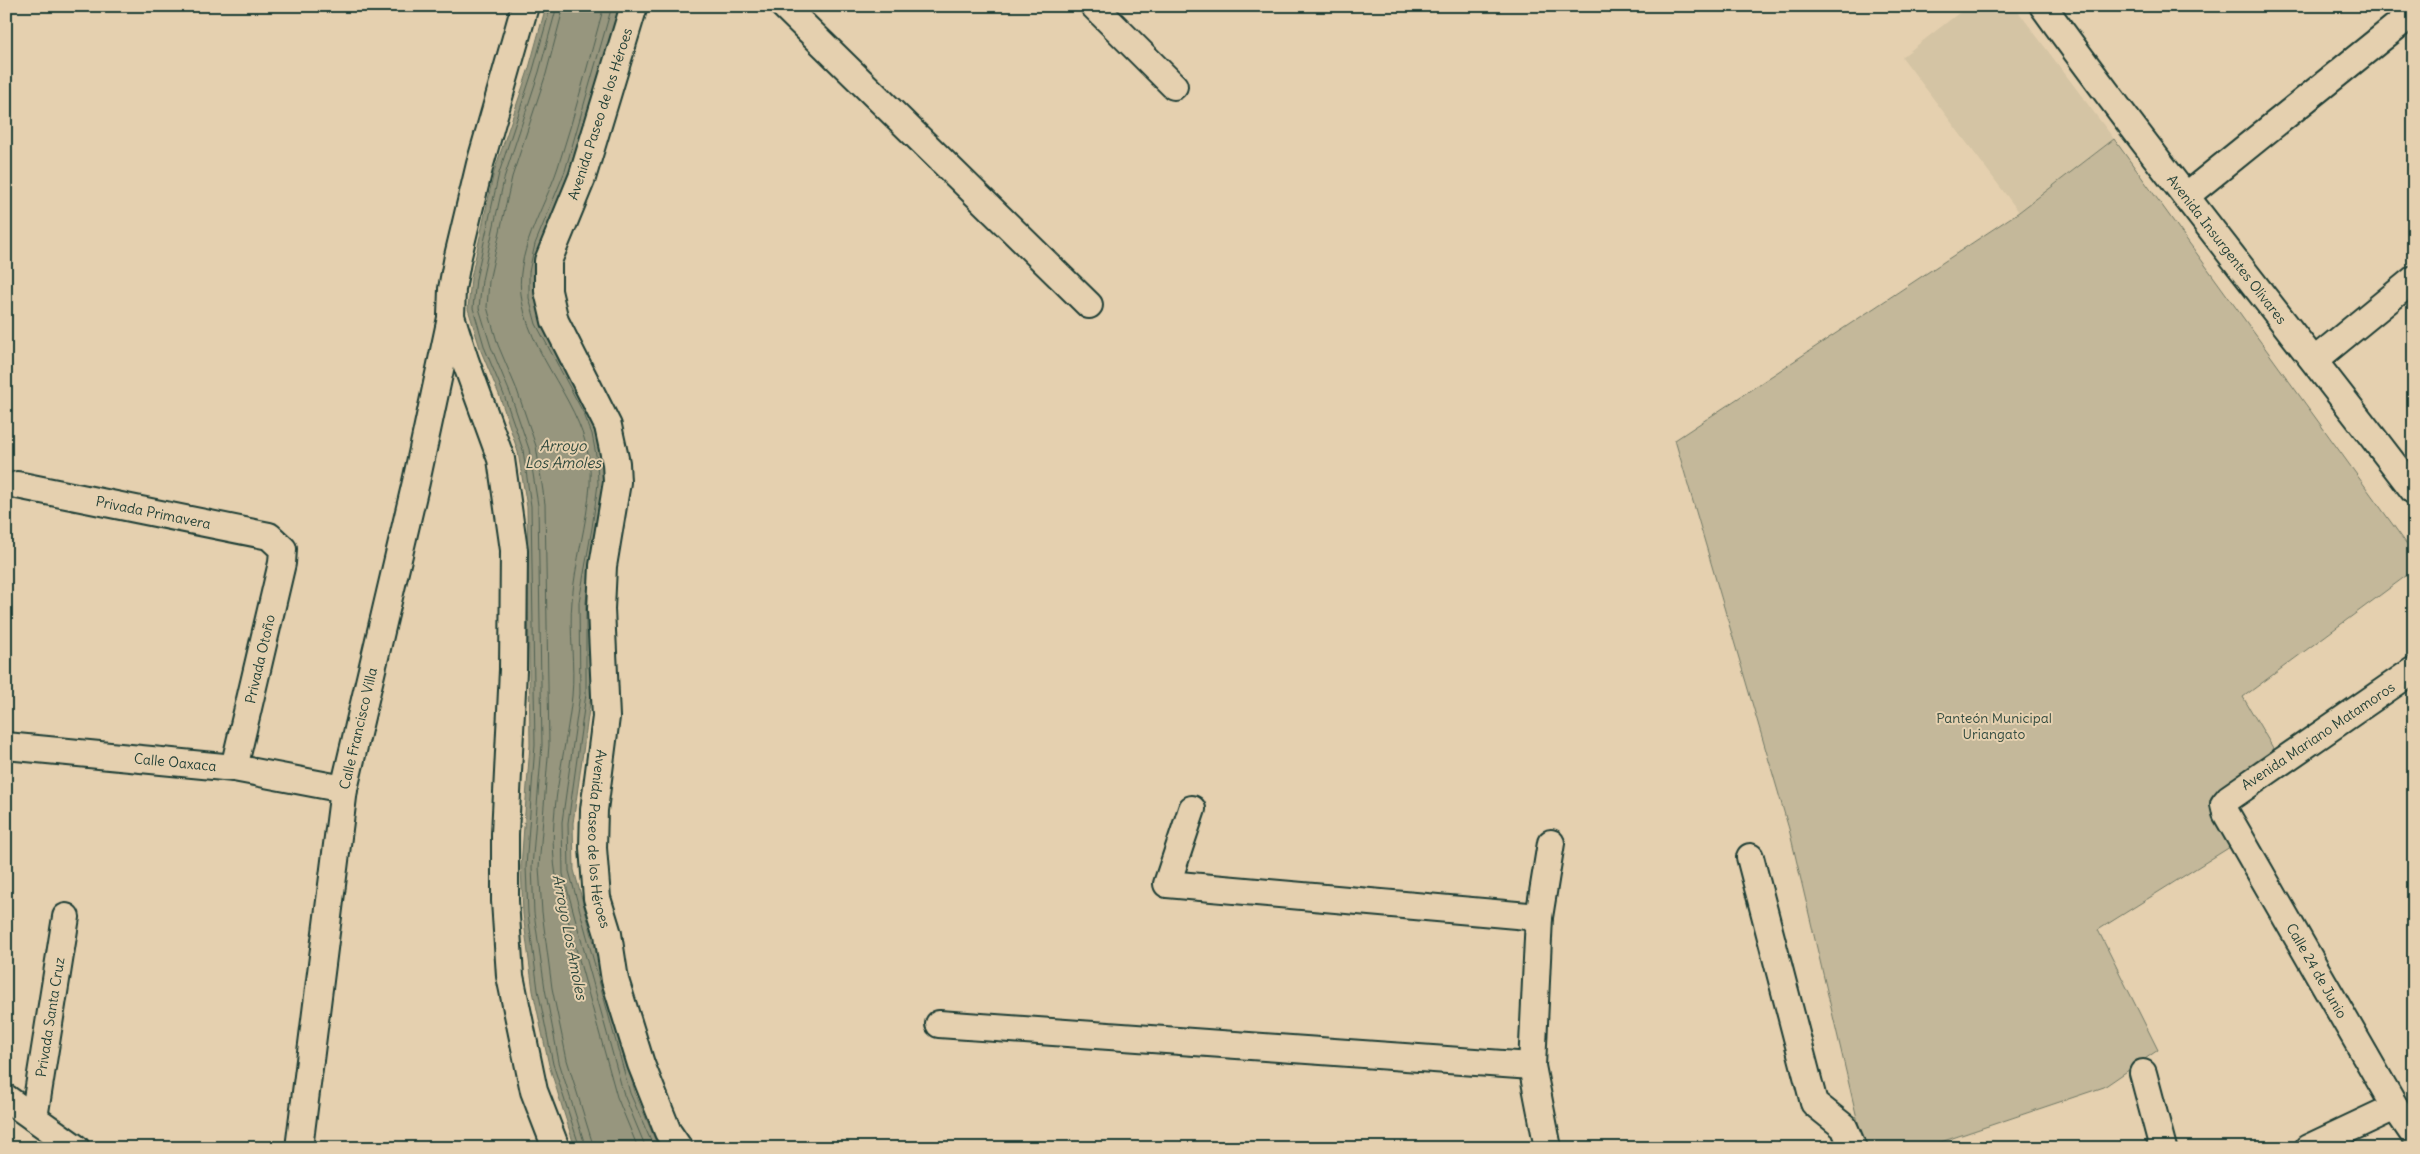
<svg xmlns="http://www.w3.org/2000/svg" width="2420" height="1154" font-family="Delius,sans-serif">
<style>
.built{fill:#d4c4a4}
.green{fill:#c4b89a;stroke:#727a67}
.water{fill:#97967e;stroke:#677260}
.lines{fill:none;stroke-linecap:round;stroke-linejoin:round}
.shore{stroke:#4f6152;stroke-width:1}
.minor-casing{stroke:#1f3d34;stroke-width:30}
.minor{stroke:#e5d0af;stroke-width:26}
.labels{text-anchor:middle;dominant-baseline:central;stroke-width:4;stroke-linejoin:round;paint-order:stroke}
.street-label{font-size:14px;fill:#1f3d34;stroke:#e5d0af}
.park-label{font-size:14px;fill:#30493e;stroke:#e5d0af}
.water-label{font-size:15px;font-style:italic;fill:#2b463b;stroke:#e5d0af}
</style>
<rect width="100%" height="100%" fill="#e5d0af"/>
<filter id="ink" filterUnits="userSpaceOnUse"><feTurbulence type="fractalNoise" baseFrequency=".02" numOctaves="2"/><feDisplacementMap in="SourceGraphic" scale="10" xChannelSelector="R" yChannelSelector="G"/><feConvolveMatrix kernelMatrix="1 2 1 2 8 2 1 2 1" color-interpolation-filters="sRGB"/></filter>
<g filter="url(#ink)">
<polygon class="built" points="1968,6 2014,6 2114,139 2019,212 1902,57"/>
<polygon class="green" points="2114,139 2414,554 2414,570 2243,697 2276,753 2210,799 2230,847 2098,930 2158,1050 2104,1087 1923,1148 1864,1148 1789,829 1675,440 2019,212"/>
<polygon class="water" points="546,6 624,6 546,248 570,368 608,459 591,603 591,695 573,823 574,870 635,1092 656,1142 660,1148 575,1148 549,1065 533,991 523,914 521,867 530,745 527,507 518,452 500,397 481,351 468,309 471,278 494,172 529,68"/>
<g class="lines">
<g class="shore">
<polyline points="551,6 533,70 499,173 476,279 473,308 485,349 504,395 523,450 531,506 535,745 526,867 528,913 538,990 553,1064 580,1148"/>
<polyline points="557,6 539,72 505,175 482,280 479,308 491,347 510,393 529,449 538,505 542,745 532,867 534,913 545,989 559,1062 586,1148"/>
<polyline points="564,6 546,74 512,177 489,281 487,307 498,345 517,390 536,446 545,504 549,745 539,867 542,912 552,988 567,1060 594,1148"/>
<path d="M604,6C589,60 575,114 558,167C544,210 513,254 522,301C534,368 595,413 590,485C587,524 575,562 572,601C569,632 575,665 572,696C566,754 546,817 556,876L617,1097L638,1148"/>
<polyline points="612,6 565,171 535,244 529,272 529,298 536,324 584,414 592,434 597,460 598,484 592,528 579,602 580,694 562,822 563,874 624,1095 646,1148"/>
<polyline points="587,592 586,603 586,694 568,823 569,871 630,1093 654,1148"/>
</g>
<g class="minor-casing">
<g id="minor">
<polyline points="525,6 480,164 458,256 452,289 451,316 465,360 501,459 514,550 513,670 505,834 505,901 510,976 534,1091 556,1148"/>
<path id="s1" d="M634,6L582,178L548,261V291L555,321L608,426L616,463L617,482L603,566L601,609L606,717L594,810L593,848L597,898L608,934L615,980L641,1064L668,1132L679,1148"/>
<polyline points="784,6 1089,305"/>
<polyline points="1094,6 1174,86"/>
<path id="s2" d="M2043,6C2162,171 2291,329 2414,491"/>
<polyline points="2186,196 2414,12"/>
<polyline points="2315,360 2414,279"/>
<path id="s3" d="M17,485L269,536L283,549L282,563L234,768"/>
<path id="s4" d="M2414,670L2229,798L2224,804L2226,813L2395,1107L2414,1135"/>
<path id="s5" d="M6,746L234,768L344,789"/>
<polyline points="1192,809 1167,884 1539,917"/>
<polyline points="1750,857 1814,1103 1844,1127 1853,1148"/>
<polyline points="939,1024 1532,1066"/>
<polyline points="2143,1073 2163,1148"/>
<polyline points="6,1098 76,1148"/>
<path id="s6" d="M34,1118L66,917"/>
<path id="s7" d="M299,1148L344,789L416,482L451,318"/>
<polyline points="1548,1148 1532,1066 1539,917 1551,843"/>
<polyline points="2308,1148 2395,1107"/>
</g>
</g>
<use href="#minor" class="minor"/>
</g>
</g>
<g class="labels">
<g class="street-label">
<text transform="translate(600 114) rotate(-72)">Avenida Paseo de los Héroes</text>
<text stroke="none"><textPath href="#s2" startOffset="305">Avenida Insurgentes Olivares</textPath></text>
<text stroke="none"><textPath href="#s3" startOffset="139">Privada Primavera</textPath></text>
<text transform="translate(260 659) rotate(-77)">Privada Otoño</text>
<text stroke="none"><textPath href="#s7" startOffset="424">Calle Francisco Villa</textPath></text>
<text transform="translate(2318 736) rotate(-34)">Avenida Mariano Matamoros</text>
<text stroke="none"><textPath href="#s5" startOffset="170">Calle Oaxaca</textPath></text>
<text stroke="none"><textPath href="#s1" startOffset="864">Avenida Paseo de los Héroes</textPath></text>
<text stroke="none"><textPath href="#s4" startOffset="424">Calle 24 de Junio</textPath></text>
<text stroke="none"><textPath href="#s6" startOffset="102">Privada Santa Cruz</textPath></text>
</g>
<g class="park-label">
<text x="1994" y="718">Panteón Municipal<tspan x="1994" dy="16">Uriangato</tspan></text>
</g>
<g class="water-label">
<text x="563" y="445">Arroyo<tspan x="563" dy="17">Los Amoles</tspan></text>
<text transform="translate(570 937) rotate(79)">Arroyo Los Amoles</text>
</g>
</g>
<rect width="2420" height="1154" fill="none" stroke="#e5d0af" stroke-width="25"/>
<rect x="12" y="12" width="2395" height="1129" fill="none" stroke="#1f3d34" stroke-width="2" filter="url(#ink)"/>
</svg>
